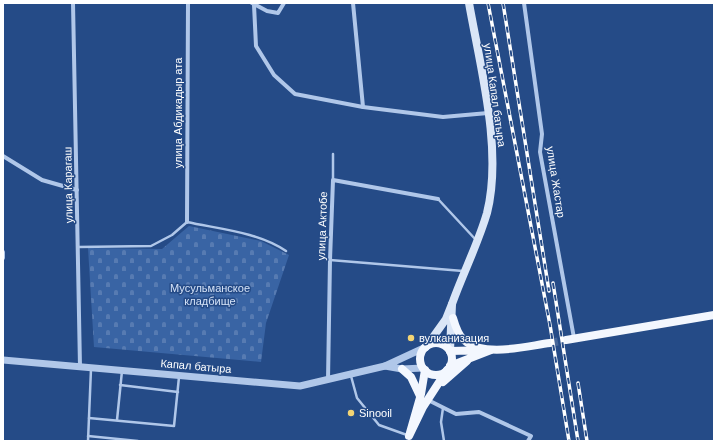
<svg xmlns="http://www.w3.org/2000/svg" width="717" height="444" font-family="Helvetica,sans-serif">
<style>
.cemetery{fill:url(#cemetery-stones)}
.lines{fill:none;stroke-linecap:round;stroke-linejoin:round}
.primary-tunnel{stroke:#466699;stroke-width:8;stroke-dasharray:8 4;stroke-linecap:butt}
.service{stroke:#b0c7e9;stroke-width:2.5}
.minor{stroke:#b0c7e9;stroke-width:4}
.tertiary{stroke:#b0c7e9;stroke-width:7}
.secondary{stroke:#dae6f7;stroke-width:8}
.primary{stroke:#f3f7fe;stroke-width:8}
.rail-casing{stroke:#fff;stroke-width:3.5}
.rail{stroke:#254b87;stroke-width:2;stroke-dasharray:6;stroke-linecap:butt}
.poi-dot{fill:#f3d474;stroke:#254b87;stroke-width:1.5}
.labels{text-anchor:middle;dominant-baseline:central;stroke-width:3;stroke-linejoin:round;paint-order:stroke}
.street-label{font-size:11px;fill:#fff;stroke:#254b87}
.park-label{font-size:11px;fill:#d4e2f7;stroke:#254b87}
.poi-label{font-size:11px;fill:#fff;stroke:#254b87;text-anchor:start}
</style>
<defs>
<pattern id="cemetery-stones" width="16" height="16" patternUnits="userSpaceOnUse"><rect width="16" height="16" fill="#3964a4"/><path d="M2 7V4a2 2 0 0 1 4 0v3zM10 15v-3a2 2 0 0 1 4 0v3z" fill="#577bb2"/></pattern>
</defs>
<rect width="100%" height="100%" fill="#254b87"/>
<polygon class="cemetery" points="189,226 261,241 289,255 266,323 261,362 94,347 88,248 162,249"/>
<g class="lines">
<polyline class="primary-tunnel" points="550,343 566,340"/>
<g class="service">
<polyline points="333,154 333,180"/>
<polyline points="438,199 476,240"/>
<path d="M78,247L151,246L172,235L187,222C219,229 258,232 286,251"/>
<polyline points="330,260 463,271"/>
<polyline points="351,376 357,398 379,425 407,435"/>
<polyline points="120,385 178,392"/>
<polyline points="443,408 441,422 444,441"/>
<polyline points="89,418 174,426 179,377"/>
<polyline points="117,420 122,371"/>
<polyline points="88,436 138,441"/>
<polyline points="88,441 91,369"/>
</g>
<g class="minor">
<polyline points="73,3 80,367"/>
<polyline points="252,3 267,11 278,13 284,3"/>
<polyline points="353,3 363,107"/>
<polyline points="524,3 542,134 540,152 574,338"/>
<polyline points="254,5 256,46 274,75 295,94 363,107 443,117 488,113"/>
<polyline points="3,156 42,180 77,190"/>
<polyline points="187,222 188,3"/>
<polyline points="3,258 3,252"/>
<polyline points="328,380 330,260 333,180 438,199"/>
<polyline points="428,400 456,414 479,412 531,436 528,441"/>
</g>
<g class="tertiary">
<polyline points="3,360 300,386 385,366"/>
<polyline points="423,368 402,369 385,366 426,347"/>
</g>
<g class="secondary">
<path d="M452,304C463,273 478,244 487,213C503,150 480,66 469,3"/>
<polyline points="426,347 446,319 452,304 450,351"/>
</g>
<g class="primary">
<path d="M453,318C455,325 458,335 464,340C484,358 526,346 550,343"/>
<polyline points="566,340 714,315"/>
<circle cx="436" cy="359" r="16"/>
<polyline points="450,351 491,350 450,366"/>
<polyline points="402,369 411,377 420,396"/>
<polyline points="425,370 421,394 409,436 423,407 447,370"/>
<polyline points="443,382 467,361"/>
</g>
<g class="rail-casing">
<g id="rail">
<polyline points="488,3 550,325 569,441"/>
<polyline points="503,3 549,291"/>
<polyline points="553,283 578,441"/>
<polyline points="578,383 587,441"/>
</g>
</g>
<use href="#rail" class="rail"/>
</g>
<g class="poi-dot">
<circle cx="411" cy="338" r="4"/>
<circle cx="351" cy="413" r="4"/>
</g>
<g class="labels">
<g class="street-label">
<text transform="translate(495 95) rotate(82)">улица Капал батыра</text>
<text transform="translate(178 113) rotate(-90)">улица Абдикадыр ата</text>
<text transform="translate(556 182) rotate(81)">улица Жастар</text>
<text transform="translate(68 185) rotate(-91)">улица Карагаш</text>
<text transform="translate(322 226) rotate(-88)">улица Актобе</text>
<text transform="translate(196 366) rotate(5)">Капал батыра</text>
</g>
<g class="park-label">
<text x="210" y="288">Мусульманское<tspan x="210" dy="13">кладбище</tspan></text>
</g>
<g class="poi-label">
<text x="419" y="338">вулканизация</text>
<text x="359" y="413">Sinooil</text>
</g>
</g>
<rect width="717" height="444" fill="none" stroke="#ffffff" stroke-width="8"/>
</svg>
